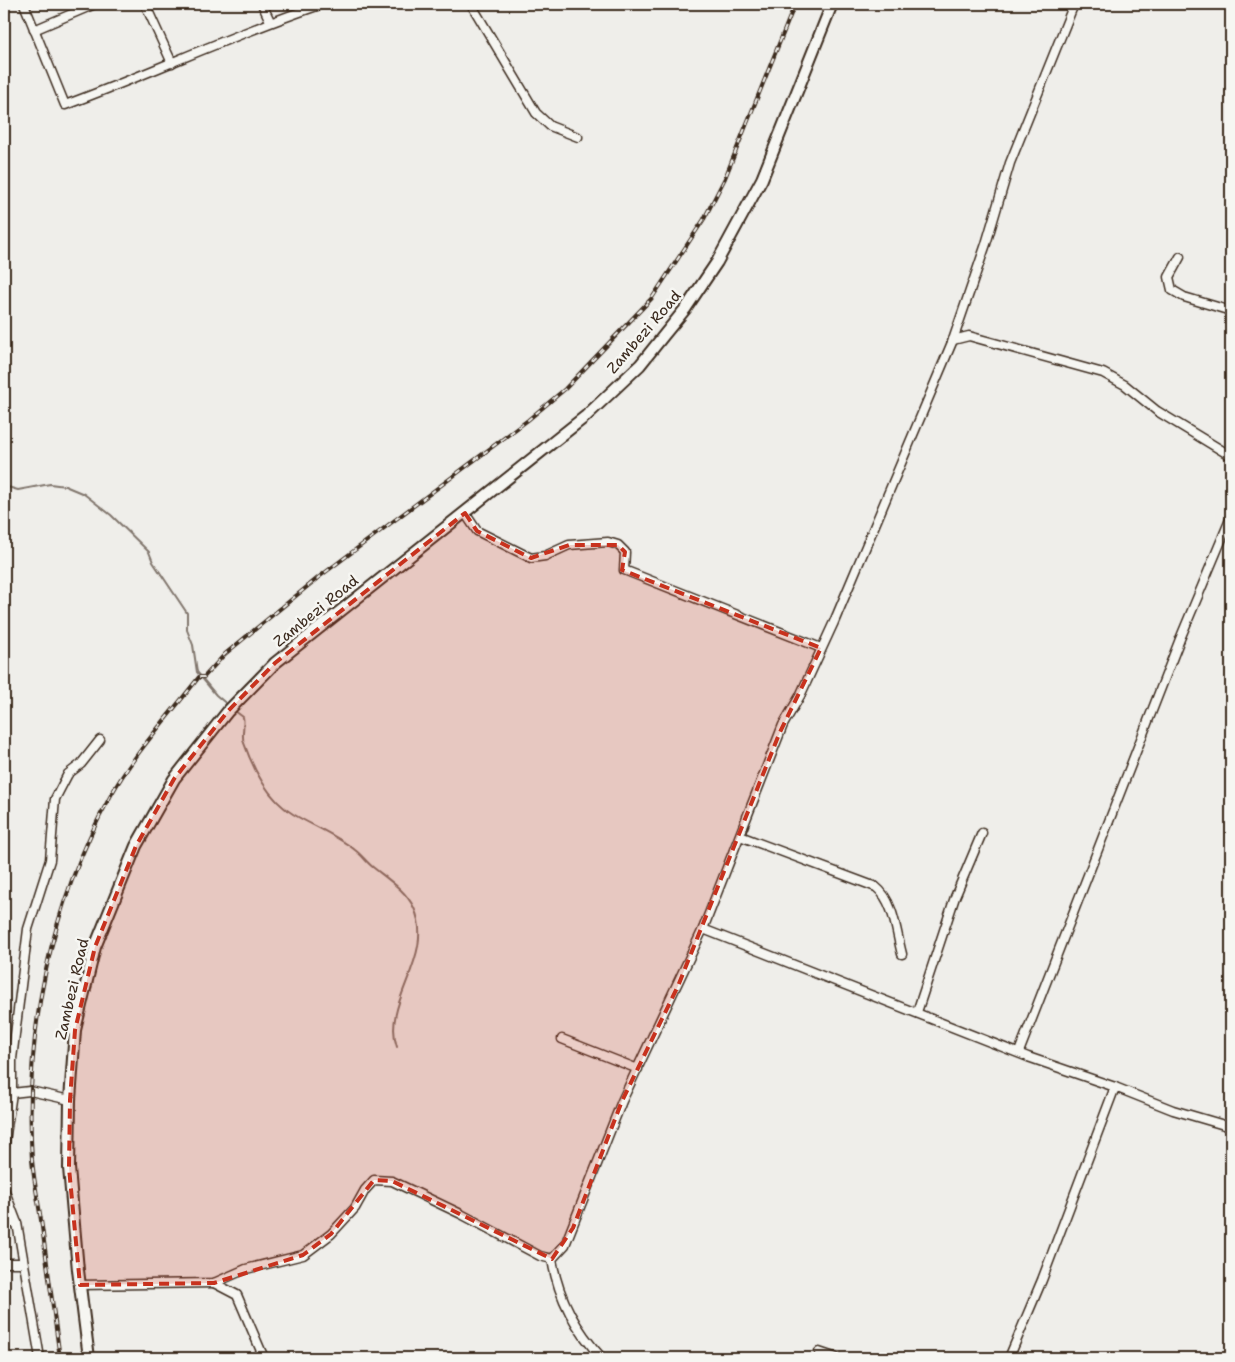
<svg xmlns="http://www.w3.org/2000/svg" width="1235" height="1362" font-family="'Shantell Sans',sans-serif">
<style>
.lines{fill:none;stroke-linecap:round;stroke-linejoin:round}
.stream{stroke:#81766d;stroke-width:2}
.minor-casing{stroke:#3b2a1e;stroke-width:11}
.major-casing{stroke:#3b2a1e;stroke-width:14}
.minor{stroke:#f6f6f2;stroke-width:8}
.major{stroke:#f6f6f2;stroke-width:10}
.rail-casing{stroke:#3b2a1e;stroke-width:4}
.rail{stroke:#f6f6f2;stroke-width:2;stroke-dasharray:5.5;stroke-linecap:butt}
.marked{fill:#c8321e;fill-opacity:0.2;stroke:#c8321e;stroke-width:4;stroke-dasharray:10 6;stroke-linejoin:round}
.labels{text-anchor:middle;dominant-baseline:central;stroke-width:5;stroke-linejoin:round;paint-order:stroke}
.street-label{font-size:15px;fill:#3b2a1e;stroke:#f6f6f2}
</style>
<rect width="100%" height="100%" fill="#efeeea"/>
<filter id="ink" filterUnits="userSpaceOnUse"><feTurbulence type="fractalNoise" baseFrequency=".02" numOctaves="2"/><feDisplacementMap in="SourceGraphic" scale="10" xChannelSelector="R" yChannelSelector="G"/><feConvolveMatrix kernelMatrix="1 2 1 2 8 2 1 2 1" color-interpolation-filters="sRGB"/></filter>
<g filter="url(#ink)">
<g class="lines">
<g class="stream">
<polyline points="4,486 18,490 50,484 65,486 84,494 111,515 149,552 153,562 187,613 187,630 193,645 197,672 216,695 229,706"/>
<path d="M235,711L243,717C245,726 241,736 244,743C253,769 269,800 293,814C313,826 336,835 355,850C362,855 367,863 374,868C389,880 406,891 414,908C436,957 381,1002 397,1047"/>
</g>
<g class="minor-casing">
<g id="minor">
<path d="M24,4L65,105C152,73 235,33 323,4"/>
<polyline points="145,4 172,63"/>
<polyline points="262,4 270,21"/>
<polyline points="471,4 536,113 550,126 578,137"/>
<polyline points="34,30 95,4"/>
<polyline points="1180,257 1169,277 1172,290 1184,297 1231,311"/>
<polyline points="953,340 969,336 1103,373 1125,385 1157,411 1231,456"/>
<polyline points="465,513 477,531 531,558 545,556 569,545 608,542 618,545 625,552 624,570 821,648"/>
<path d="M740,836L876,887C894,901 896,932 902,954"/>
<polyline points="703,929 1028,1057 1115,1087 1042,1280 1009,1358"/>
<polyline points="917,1012 955,897 982,833"/>
<polyline points="562,1039 638,1069"/>
<polyline points="1019,1052 1180,639 1231,517"/>
<polyline points="1115,1087 1173,1110 1231,1127"/>
<polyline points="4,1089 12,1093 30,1091 70,1100"/>
<polyline points="4,1148 12,1093 12,1059 28,929 50,860 55,799 68,774 81,764 100,740"/>
<polyline points="4,1189 17,1223 40,1358"/>
<polyline points="4,1223 17,1223"/>
<path d="M552,1259C558,1298 576,1330 602,1358"/>
<polyline points="4,1263 23,1263"/>
<polyline points="214,1283 237,1295 264,1358"/>
<polyline points="80,1285 214,1283 246,1269 303,1255 331,1234 355,1208 365,1190 374,1180 392,1181 461,1214 540,1256 552,1259 565,1245 622,1101 703,929 783,725 800,696 834,622 953,340 986,244 1010,163 1074,4"/>
<polyline points="819,1352 837,1358"/>
</g>
</g>
<g class="major-casing">
<polyline id="major" points="89,1358 78,1270 69,1168 70,1100 75,1030 95,947 136,846 174,779 228,711 275,663 586,416 640,365 664,335 686,308 717,262 762,179 832,4"/>
</g>
<use href="#minor" class="minor"/>
<use href="#major" class="major"/>
<g class="rail-casing">
<path id="rail" d="M60,1358C54,1315 48,1271 42,1227C39,1205 34,1182 32,1160C24,1034 50,905 111,795C135,752 170,715 199,677H204L225,654L319,577L528,420L565,389L652,298L704,219L725,178L795,4"/>
</g>
<use href="#rail" class="rail"/>
</g>
</g>
<path class="marked" d="M465,513L477,531L531,558L569,545H618L625,552L622,570L821,648L780,732L678,986L622,1101L573,1228L552,1259L392,1181L374,1180L331,1234L303,1255L214,1283L80,1285L69,1168L70,1100L75,1030L95,947L136,846L174,779L228,711L275,663Z"/>
<g class="labels">
<g class="street-label">
<text transform="translate(644 332) rotate(-49)">Zambezi Road</text>
<text transform="translate(316 611) rotate(-39)">Zambezi Road</text>
<text transform="translate(72 989) rotate(-77)">Zambezi Road</text>
</g>
</g>
<rect width="1235" height="1362" fill="none" stroke="#f6f6f2" stroke-width="20"/>
<rect x="10" y="10" width="1215" height="1342" fill="none" stroke="#3b2a1e" stroke-width="2" filter="url(#ink)"/>
</svg>
